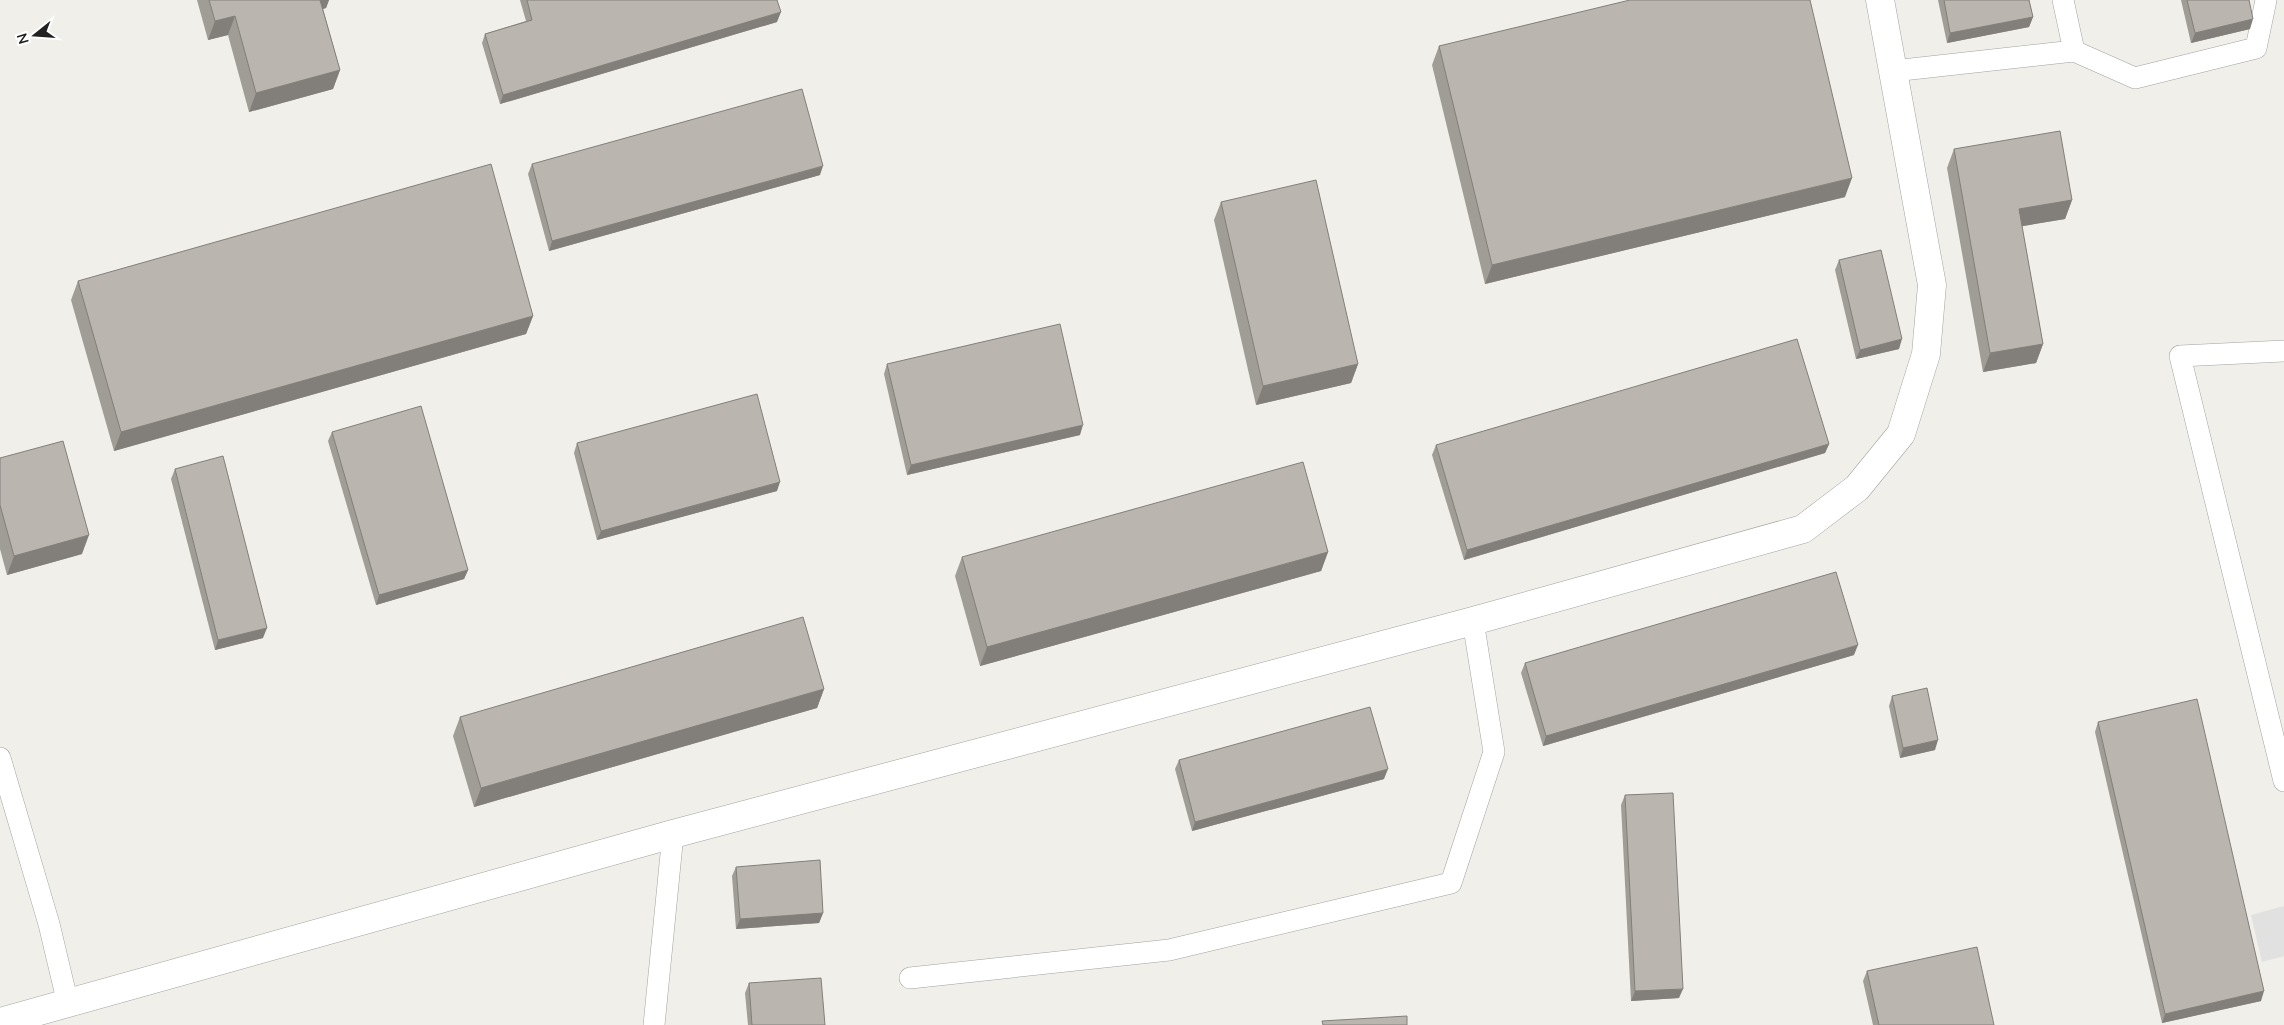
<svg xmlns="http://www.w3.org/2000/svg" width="2284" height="1025" font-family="'Nunito Sans',sans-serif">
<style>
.parking{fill:#e1e1e1}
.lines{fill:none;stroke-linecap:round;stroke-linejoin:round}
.lane-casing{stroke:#a2a2a2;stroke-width:22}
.street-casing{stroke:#a2a2a2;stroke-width:29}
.lane{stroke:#fff;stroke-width:21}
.street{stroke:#fff;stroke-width:28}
.wall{fill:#a09c96}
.shaded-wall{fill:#827f7a}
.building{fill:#bab5af;stroke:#827f7a}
</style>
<rect width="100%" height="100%" fill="#f0efe9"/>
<polygon class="parking" points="2284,906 2284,956 2262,962 2251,915"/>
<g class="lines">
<g class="lane-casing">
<g id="lane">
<polyline points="2074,51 2135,78 2256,48 2266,0"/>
<polyline points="1893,71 2074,51 2063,0"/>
<polyline points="2284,351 2180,356 2284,781"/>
<polyline points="0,758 49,924 68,1004"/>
<polyline points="910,978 1169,950 1451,883 1494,752 1473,621"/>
<polyline points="654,1025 673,834"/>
</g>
</g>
<g class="street-casing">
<polyline id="street" points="0,1022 673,834 1473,621 1803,529 1857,488 1901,434 1926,354 1932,285 1880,0"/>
</g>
<use href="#lane" class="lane"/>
<use href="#street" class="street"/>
</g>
<g class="wall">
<polygon points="197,0 329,0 326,8 323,9 340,70 333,89 249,112 228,35 208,40"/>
<polygon points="520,0 596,0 777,22 500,104 482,43 485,34 526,21"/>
<polygon points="1938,0 2029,0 2033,17 2029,27 1947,43"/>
<polygon points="2181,0 2249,0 2250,29 2191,43"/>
<polygon points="1439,46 1845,197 1485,284 1432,65"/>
<polygon points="1954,149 2072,200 2065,219 2022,226 2043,344 2036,363 1983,372 1947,168"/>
<polygon points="532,164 820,175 549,251 528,174"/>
<polygon points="1221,202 1358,364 1351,383 1256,405 1214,220"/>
<polygon points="1839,260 1899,349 1856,359 1835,270"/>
<polygon points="78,281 533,316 526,334 114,451 71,300"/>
<polygon points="887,364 1080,435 907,475 884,374"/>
<polygon points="332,432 468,570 464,579 376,605 328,441"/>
<polygon points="577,443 777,491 597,540 574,453"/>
<polygon points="1829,444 1825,453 1464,560 1432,455 1436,445"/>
<polygon points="0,458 82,554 7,575 0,549"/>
<polygon points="175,469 263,638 215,650 171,479"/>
<polygon points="1328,552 1321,571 980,666 955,576 962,557"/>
<polygon points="1854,655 1543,746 1521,673 1525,663"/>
<polygon points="824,689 817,708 474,807 453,736 460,717"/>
<polygon points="1892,696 1935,750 1900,758 1889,706"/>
<polygon points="2098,722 2261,1001 2162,1023 2095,732"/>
<polygon points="1179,760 1384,779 1192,831 1175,769"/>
<polygon points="1625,795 1679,998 1631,1001 1621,805"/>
<polygon points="736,867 823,913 819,923 736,929 732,876"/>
<polygon points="1867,971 1994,1025 1873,1025 1863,981"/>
<polygon points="749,983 825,1025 748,1025 745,993"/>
</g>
<g class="shaded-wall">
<polygon points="316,0 329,0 326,8 312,12"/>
<polygon points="781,12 777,22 500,104 503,95"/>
<polygon points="235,16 228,35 208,40 215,21"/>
<polygon points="2033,17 2029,27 1947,43 1950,33"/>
<polygon points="2253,19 2250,29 2191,43 2195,33"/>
<polygon points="340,70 333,89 249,112 256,93"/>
<polygon points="823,166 820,175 549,251 552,241"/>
<polygon points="1852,178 1845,197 1485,284 1492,265"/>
<polygon points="2072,200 2065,219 2012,228 2019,209"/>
<polygon points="533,316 526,334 114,451 121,432"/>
<polygon points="1902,339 1899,349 1856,359 1860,350"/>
<polygon points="2043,344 2036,363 1983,372 1990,353"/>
<polygon points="1358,364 1351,383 1256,405 1263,386"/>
<polygon points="1083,425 1080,435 907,475 911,465"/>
<polygon points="1829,444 1825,453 1464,560 1467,550"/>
<polygon points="780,482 777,491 597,540 601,531"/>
<polygon points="89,535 82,554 7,575 14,556"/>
<polygon points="1328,552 1321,571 980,666 987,647"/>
<polygon points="468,570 464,579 376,605 379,595"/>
<polygon points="267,628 263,638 215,650 218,640"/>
<polygon points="1858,645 1854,655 1543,746 1546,736"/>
<polygon points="824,689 817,708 474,807 481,788"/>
<polygon points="1938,740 1935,750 1900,758 1903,748"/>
<polygon points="1388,769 1384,779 1192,831 1195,822"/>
<polygon points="823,913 819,923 736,929 740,919"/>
<polygon points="1683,989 1679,998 1631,1001 1635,991"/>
<polygon points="2264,991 2261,1001 2162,1023 2165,1014"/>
</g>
<g class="building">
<polygon points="209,0 320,0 340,70 256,93 235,16 215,21"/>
<polygon points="527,0 777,0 781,12 503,95 485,34 532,20"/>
<polygon points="1630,0 1810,0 1852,178 1492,265 1439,46"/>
<polygon points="1944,0 2029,0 2033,17 1950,33"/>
<polygon points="2187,0 2249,0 2253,19 2195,33"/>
<polygon points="802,89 823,166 552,241 532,164"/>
<polygon points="2060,131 2072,200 2019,209 2043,344 1990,353 1954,149"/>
<polygon points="491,164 533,316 121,432 78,281"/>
<polygon points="1316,180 1358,364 1263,386 1221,202"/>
<polygon points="1881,250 1902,339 1860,350 1839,260"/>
<polygon points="1060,324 1083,425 911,465 887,364"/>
<polygon points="1797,339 1829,444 1467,550 1436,445"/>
<polygon points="757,394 780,482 601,531 577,443"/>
<polygon points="421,406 468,570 379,595 332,432"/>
<polygon points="63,441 89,535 14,556 0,505 0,458"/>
<polygon points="223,456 267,628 218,640 175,469"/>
<polygon points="1303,462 1328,552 987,647 962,557"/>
<polygon points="1836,572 1858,645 1546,736 1525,663"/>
<polygon points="803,617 824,689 481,788 460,717"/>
<polygon points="1927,688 1938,740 1903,748 1892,696"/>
<polygon points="2197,699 2264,991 2165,1014 2098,722"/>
<polygon points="1370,707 1388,769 1195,822 1179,760"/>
<polygon points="1673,793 1683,989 1635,991 1625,795"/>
<polygon points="820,860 823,913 740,919 736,867"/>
<polygon points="1977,947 1994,1025 1879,1025 1867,971"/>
<polygon points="821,978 825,1025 752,1025 749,983"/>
<polygon points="1407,1016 1407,1025 1323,1025 1322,1021"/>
</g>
<g transform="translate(35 35) rotate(253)" stroke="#ffffff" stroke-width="4" paint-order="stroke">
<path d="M0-4L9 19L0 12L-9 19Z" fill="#212121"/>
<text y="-8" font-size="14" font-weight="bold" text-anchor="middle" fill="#212121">N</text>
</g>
</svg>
